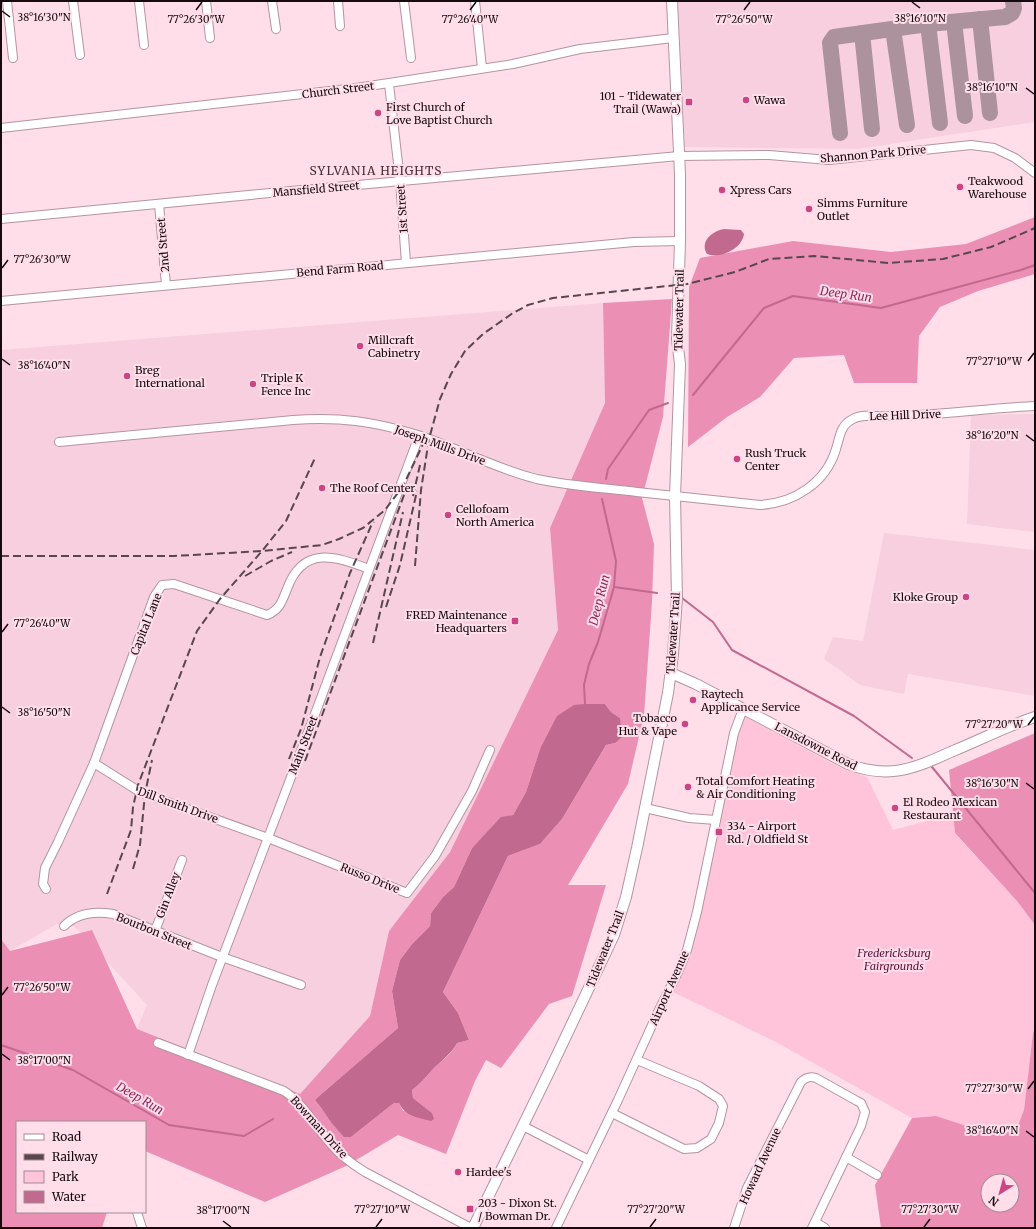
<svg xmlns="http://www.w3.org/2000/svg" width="1036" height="1229" font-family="Merriweather,serif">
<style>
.built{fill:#f8cfde}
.green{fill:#ffc4da}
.forest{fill:#eb8fb4;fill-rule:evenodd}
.water{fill:#c1698e}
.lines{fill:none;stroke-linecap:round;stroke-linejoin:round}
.stream{stroke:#c1698e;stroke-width:2}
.taxiway{stroke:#ac929c;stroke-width:16}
.minor-casing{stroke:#b3949f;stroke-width:10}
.major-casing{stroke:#b3949f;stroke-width:12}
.minor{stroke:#fff;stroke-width:8}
.major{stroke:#fff;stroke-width:10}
.rail{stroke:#58474e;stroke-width:2;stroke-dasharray:8 4;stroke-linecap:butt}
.ticks{fill:none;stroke:#150b0f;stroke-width:1.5}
.poi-dot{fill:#cb4585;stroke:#ffdeea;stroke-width:1.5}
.labels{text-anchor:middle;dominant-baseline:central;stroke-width:4;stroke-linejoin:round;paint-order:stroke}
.street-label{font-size:11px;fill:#150b0f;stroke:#ffdeea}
.poi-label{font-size:11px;fill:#150b0f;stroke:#ffdeea;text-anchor:start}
.park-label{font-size:11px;font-style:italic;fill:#600e39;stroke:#ffdeea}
.neighbourhood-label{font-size:12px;letter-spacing:1px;fill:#482f39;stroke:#ffdeea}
.water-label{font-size:12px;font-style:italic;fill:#8f245a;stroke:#ffdeea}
.ticks-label{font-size:10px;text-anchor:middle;fill:#150b0f;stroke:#ffdeea;stroke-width:4;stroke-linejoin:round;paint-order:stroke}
</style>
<rect width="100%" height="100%" fill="#ffdeea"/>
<g class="built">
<polygon points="678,1 1035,1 1035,122 858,149 685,147"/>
<polygon points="603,303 605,403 550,528 558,630 450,852 389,931 370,1016 300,1094 269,1099 137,1029 147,1005 74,926 57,924 10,951 1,939 1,350"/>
<polygon points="1035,414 1035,532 967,524 971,415"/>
<polygon points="884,533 1035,550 1035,696 908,674 904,694 860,685 824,659 833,637 863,641"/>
</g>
<polygon class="green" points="744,716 841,768 867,777 893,830 953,814 955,834 1017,901 1035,925 1035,1027 1033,1033 1024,1110 1015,1133 976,1129 936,1116 912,1118 774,1041 669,990 681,966 731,748"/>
<g class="forest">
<polygon points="1035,217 1035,274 978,291 940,307 919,336 917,383 854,383 844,355 794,358 760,397 727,417 688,447 689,287 700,258 793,241 891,252 966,244"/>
<path d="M672,299L663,417L642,498L654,544L652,602L644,715L628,784L568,885H606L572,996L549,1004L501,1068L486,1060L475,1081L446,1154L398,1135L346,1166L265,1202L145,1151V1122H17V1212H107L102,1228H1V939L10,951L92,930L137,1029L300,1094L370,1016L389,931L450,852L558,630L550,528L605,403L603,303ZM605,704L611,712L620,718L615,743L606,745L562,819L540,844L508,856L443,992L458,1013L469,1040L457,1043C452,1054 441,1061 433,1069C426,1077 420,1084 412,1090L413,1098L432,1113L403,1111L399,1103H394L351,1137L330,1121L322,1109L315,1100L318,1097L398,1028L392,991L400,960L412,944L430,926L431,913L443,897L454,887L472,848L501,818L513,815L526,792L540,749Z"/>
<polygon points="1035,733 1035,925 1017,901 955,833 949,770"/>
<path d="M1035,1027V1228H881L875,1185L912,1118L936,1116L976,1129L1015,1133L1024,1110L1033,1033ZM988,1181H1012V1205H988Z"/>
</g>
<g class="water">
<path d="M724,229L741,230L744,234C742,249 720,259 707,254C699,241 713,231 724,229Z"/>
<path d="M585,704H605L611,712L620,718L622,737L615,743L606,745L562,819L540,844L508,856L443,992L458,1013L469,1040L457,1043C452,1053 441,1061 433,1069C426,1077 420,1084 412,1090L413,1098L432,1113L434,1119L431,1121C417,1117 406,1117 399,1103H394L351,1137H344L330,1121L322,1109L315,1100L318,1097L398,1028L392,991L400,960L412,944L430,926L431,913L443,897L454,887L472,848L501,817L513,815L526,792L540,749L557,716L574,705Z"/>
</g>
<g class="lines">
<g class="stream">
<polyline points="693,395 764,308 793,296 881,308 1021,270 1035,265"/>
<polyline points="606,479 608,469 649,410 668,403"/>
<polyline points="614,587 657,593"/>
<polyline points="682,598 713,622 732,650 854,716 912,758"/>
<polyline points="585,704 584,685 589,664 598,642 614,587 616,561 602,499"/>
<polyline points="932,767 1035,893"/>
<polyline points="1,1045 73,1070 169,1125 244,1136 273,1119"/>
</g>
<g class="taxiway">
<polyline points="980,19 990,113"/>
<polyline points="954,22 965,116"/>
<polyline points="928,24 940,123"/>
<polyline points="893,29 907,125"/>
<polyline points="862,33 872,129"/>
<polyline points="840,133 830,43 834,37 928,24 1005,17 1012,13 1014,8 1013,1"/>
</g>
<g class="minor-casing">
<g id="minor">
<polyline points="7,1 13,58"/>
<polyline points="73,1 80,55"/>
<polyline points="139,1 144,45"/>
<polyline points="206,1 210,38"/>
<polyline points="272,1 276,29"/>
<polyline points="338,1 340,26"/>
<polyline points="404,1 411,58"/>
<polyline points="475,1 482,68"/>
<polyline points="389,84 400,181 406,263"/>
<polyline points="1,128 356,88 513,64 580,49 673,38"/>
<polyline points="159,204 166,285"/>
<polyline points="1,219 291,191 679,156 769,155 829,160 971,145 994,148 1015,158 1035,173"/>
<polyline points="1,301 634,242 680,241"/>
<path d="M59,442L293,420C340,417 373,421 418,435C458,448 496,469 537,479C570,486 604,488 637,492C678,496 719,501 760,505C794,503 826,483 836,449C840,437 840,425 853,419C863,413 878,417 889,416C938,416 986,408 1035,406"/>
<polyline points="94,763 140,792 268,838 407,893 435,856 472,791 490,750"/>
<polyline points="645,808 689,818 716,820"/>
<path d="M46,889L43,884L45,868L58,842L94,763L154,597L162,585L174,584L267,615C280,610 282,601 287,589C303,545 335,556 369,569"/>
<path d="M64,926C77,913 95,911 113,914L222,957L301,985"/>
<polyline points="155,931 182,860"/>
<path d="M158,1043L284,1091C304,1104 315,1126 331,1144C340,1155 352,1164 365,1172L471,1228"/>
<polyline points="188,1055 212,985 315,714 419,436"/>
<polyline points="612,1113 684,1149 697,1148 711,1139 719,1123 723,1106 719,1099 699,1086 637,1060"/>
<polyline points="523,1126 589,1160"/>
<polyline points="846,1157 877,1175"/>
<polyline points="137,1212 142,1228"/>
<polyline points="815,1222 825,1228"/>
<polyline points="556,1228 618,1100 658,1012 678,972 687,950 697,912 731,748 734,733 743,709"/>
<path d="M734,1228L747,1188L801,1082C806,1077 810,1076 816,1078L857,1101L861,1103L865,1112L861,1126L812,1228"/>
</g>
</g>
<g class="major-casing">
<g id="major">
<path d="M671,673L696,684L848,764C890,780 915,768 953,751C980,740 1007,726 1035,717"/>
<polyline points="473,1228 549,1072 614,935 626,897 637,848 668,693 673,654 677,598 675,496 680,364 677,339 680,241 680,174 672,1"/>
</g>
</g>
<use href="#minor" class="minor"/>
<use href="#major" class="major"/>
<g class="rail">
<polyline points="413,496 420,465"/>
<polyline points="1,556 174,556 262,551 322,545 339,539 363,528 385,510 403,486 426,438"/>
<polyline points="415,566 421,490 429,439 440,399 451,374 465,351 483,334 513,313 528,305 553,298 687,284 735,272 769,259 814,256 888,263 943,259 991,247 1035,228"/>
<polyline points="245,576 271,561 292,552"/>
<polyline points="386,607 400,565 417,491"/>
<polyline points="373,643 403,512"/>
<polyline points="289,759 301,729 320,657 350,573 363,544 371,526 374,522"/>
<polyline points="305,761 407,487"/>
<polyline points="133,869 140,845 145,794 152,760"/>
<polyline points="107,894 131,830 133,807 138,785 197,631 220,599 262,551 286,521 315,458"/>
</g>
</g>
<path class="ticks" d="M912,2L920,8M196,10L202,2M470,10L476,2M744,10L750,2M2,11L10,17M1026,88L1034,94M2,268L8,260M2,359L10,365M1028,361L1034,353M1026,435L1034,441M2,632L8,624M2,707L10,713M1028,725L1034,717M1026,783L1034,789M2,995L8,987M2,1054L10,1060M1028,1089L1034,1081M1026,1131L1034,1137M223,1221L231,1227M376,1227L382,1219M650,1227L656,1219M924,1227L930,1219"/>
<g class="poi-dot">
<circle cx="746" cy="100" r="4"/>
<rect x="685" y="98" width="8" height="8" rx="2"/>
<circle cx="378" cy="113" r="4"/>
<circle cx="960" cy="187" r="4"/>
<circle cx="722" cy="190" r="4"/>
<circle cx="809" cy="209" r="4"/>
<circle cx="360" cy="346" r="4"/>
<circle cx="127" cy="376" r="4"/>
<circle cx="253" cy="384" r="4"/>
<circle cx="737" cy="459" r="4"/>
<circle cx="322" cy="488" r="4"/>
<circle cx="448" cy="515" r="4"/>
<circle cx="966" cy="597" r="4"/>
<rect x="511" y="617" width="8" height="8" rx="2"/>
<circle cx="693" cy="700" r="4"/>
<circle cx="685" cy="724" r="4"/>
<circle cx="688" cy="787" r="4"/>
<circle cx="895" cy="808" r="4"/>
<rect x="715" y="828" width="8" height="8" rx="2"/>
<circle cx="458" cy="1172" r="4"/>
<rect x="466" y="1205" width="8" height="8" rx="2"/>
</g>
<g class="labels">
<g class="street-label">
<text transform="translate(338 90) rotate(-7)">Church Street</text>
<text transform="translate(873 154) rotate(-5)">Shannon Park Drive</text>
<text transform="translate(316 189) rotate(-5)">Mansfield Street</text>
<text transform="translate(402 209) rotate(-94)">1st Street</text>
<text transform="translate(163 245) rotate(-95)">2nd Street</text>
<text transform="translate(340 269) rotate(-5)">Bend Farm Road</text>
<text transform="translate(679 310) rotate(-89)">Tidewater Trail</text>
<text transform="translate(905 415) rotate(-2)">Lee Hill Drive</text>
<text transform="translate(440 445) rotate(20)">Joseph Mills Drive</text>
<text transform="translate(146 624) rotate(-68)">Capital Lane</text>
<text transform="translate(673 633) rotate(-86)">Tidewater Trail</text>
<text transform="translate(303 745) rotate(-69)">Main Street</text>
<text transform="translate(816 746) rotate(27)">Lansdowne Road</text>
<text transform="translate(178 805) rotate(20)">Dill Smith Drive</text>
<text transform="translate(370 878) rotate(22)">Russo Drive</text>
<text transform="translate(168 895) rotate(-69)">Gin Alley</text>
<text transform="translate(154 931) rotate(22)">Bourbon Street</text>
<text transform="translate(605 949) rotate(-68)">Tidewater Trail</text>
<text transform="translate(669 988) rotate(-66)">Airport Avenue</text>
<text transform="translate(319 1127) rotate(48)">Bowman Drive</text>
<text transform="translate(760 1166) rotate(-65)">Howard Avenue</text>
</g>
<g class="poi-label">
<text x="681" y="96" text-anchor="end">101 - Tidewater<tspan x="681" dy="13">Trail (Wawa)</tspan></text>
<text x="754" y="100">Wawa</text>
<text x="386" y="107">First Church of<tspan x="386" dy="13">Love Baptist Church</tspan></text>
<text x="968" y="181">Teakwood<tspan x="968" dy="13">Warehouse</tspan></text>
<text x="730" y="190">Xpress Cars</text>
<text x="817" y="203">Simms Furniture<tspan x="817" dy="13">Outlet</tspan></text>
<text x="368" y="340">Millcraft<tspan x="368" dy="13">Cabinetry</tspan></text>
<text x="135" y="370">Breg<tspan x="135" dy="13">International</tspan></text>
<text x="261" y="378">Triple K<tspan x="261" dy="13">Fence Inc</tspan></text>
<text x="745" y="453">Rush Truck<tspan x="745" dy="13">Center</tspan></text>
<text x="330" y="488">The Roof Center</text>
<text x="456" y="509">Cellofoam<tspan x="456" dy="13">North America</tspan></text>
<text x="958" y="597" text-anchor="end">Kloke Group</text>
<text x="507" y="615" text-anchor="end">FRED Maintenance<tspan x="507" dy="13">Headquarters</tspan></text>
<text x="701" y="694">Raytech<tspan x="701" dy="13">Applicance Service</tspan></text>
<text x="677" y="718" text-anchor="end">Tobacco<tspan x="677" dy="13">Hut &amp; Vape</tspan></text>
<text x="696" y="781">Total Comfort Heating<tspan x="696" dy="13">&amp; Air Conditioning</tspan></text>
<text x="903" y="802">El Rodeo Mexican<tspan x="903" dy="13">Restaurant</tspan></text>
<text x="727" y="826">334 - Airport<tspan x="727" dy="13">Rd. / Oldfield St</tspan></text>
<text x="466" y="1172">Hardee's</text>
<text x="478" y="1203">203 - Dixon St.<tspan x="478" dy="13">/ Bowman Dr.</tspan></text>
</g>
<g class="park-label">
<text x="894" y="953">Fredericksburg<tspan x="894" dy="13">Fairgrounds</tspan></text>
</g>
<g class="neighbourhood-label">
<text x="376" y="170">SYLVANIA HEIGHTS</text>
</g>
<g class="water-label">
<text transform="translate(846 294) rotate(8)">Deep Run</text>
<text transform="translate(599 600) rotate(-76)">Deep Run</text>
<text transform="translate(140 1098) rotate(30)">Deep Run</text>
</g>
</g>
<g class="ticks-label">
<text x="44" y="21">38°16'30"N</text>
<text x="920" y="22">38°16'10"N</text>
<text x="196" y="23">77°26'30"W</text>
<text x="470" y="23">77°26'40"W</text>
<text x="744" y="23">77°26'50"W</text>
<text x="992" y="91">38°16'10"N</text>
<text x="42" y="263">77°26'30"W</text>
<text x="994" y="365">77°27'10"W</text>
<text x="44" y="369">38°16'40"N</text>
<text x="992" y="439">38°16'20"N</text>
<text x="42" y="627">77°26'40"W</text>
<text x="44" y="716">38°16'50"N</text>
<text x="994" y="728">77°27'20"W</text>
<text x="992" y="787">38°16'30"N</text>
<text x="42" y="991">77°26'50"W</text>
<text x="44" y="1064">38°17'00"N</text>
<text x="994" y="1092">77°27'30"W</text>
<text x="992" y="1134">38°16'40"N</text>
<text x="382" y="1213">77°27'10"W</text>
<text x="656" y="1213">77°27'20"W</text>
<text x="930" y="1213">77°27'30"W</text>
<text x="223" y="1214">38°17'00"N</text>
</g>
<rect width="1036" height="1229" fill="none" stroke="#150b0f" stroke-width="4"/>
<rect x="16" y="1121" width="130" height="92" fill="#ffdeea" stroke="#a18a92"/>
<rect x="24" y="1134" width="20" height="6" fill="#ffffff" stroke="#a18a92"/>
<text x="52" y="1141" font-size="12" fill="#150b0f">Road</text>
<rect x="24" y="1154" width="20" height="6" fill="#58474e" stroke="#a18a92"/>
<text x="52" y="1161" font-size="12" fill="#150b0f">Railway</text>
<rect x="24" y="1171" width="20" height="12" fill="#ffc4da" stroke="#a18a92"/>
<text x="52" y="1181" font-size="12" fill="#150b0f">Park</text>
<rect x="24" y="1191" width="20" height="12" fill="#c1698e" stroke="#a18a92"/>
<text x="52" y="1201" font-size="12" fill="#150b0f">Water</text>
<g transform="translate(1000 1193) rotate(217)"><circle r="19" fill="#ffdeea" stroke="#a18a92"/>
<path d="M0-3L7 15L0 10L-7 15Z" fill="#cb4585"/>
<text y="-6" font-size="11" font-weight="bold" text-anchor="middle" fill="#150b0f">N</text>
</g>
</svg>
